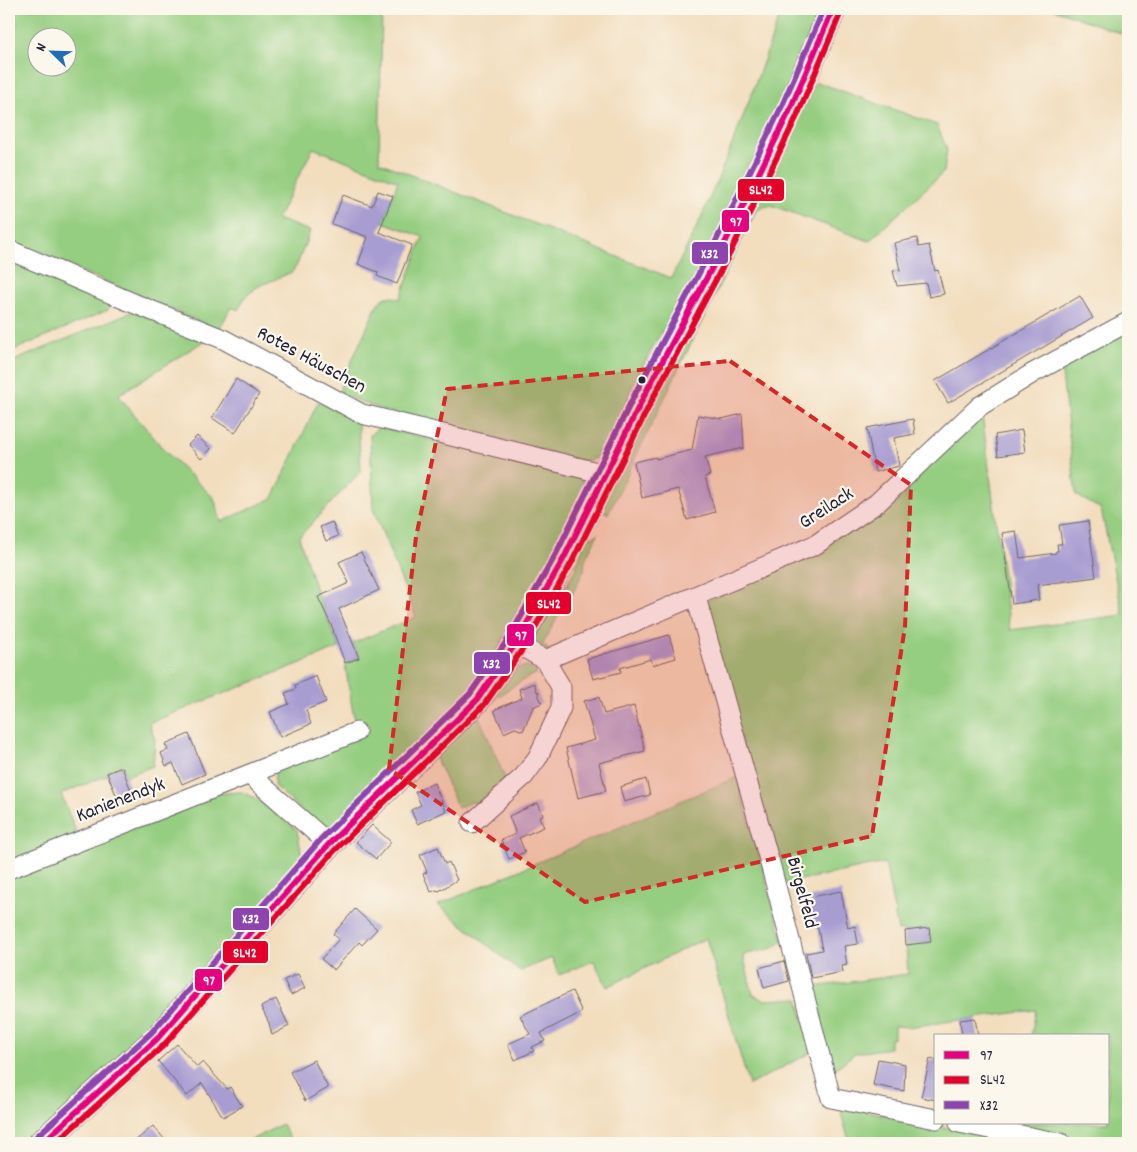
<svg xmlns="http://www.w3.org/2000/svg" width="1137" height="1152" font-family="Dekko,sans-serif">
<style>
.green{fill:#96ce81;stroke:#5c785e;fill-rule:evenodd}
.building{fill:#a89dd1}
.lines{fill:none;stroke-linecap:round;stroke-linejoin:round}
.minor-casing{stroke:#6b6368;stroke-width:21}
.secondary-casing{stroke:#6b6368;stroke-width:28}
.minor{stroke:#fff;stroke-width:19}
.secondary{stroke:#fff;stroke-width:26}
.bus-1-casing{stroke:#fbf7ec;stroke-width:10}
.bus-2-casing{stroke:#fbf7ec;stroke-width:10}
.bus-3-casing{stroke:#fbf7ec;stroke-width:10}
.bus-1{stroke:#e5007d;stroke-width:6}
.bus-2{stroke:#e4002b;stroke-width:6}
.bus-3{stroke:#8e44ad;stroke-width:6}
.marked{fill:#d62828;fill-opacity:0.2;stroke:#d62828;stroke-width:4;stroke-dasharray:10 6;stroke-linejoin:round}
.bus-dot{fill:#22223b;stroke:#fbf7ec;stroke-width:2}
.labels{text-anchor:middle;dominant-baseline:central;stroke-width:4.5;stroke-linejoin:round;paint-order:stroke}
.street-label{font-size:20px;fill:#22223b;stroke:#fbf7ec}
.line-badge{stroke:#fbf7ec;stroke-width:2}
.badge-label{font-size:14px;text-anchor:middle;font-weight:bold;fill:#fff}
</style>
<rect width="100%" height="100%" fill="#fbf7ec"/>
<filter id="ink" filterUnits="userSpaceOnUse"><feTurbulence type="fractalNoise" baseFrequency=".02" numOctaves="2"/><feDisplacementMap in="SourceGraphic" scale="10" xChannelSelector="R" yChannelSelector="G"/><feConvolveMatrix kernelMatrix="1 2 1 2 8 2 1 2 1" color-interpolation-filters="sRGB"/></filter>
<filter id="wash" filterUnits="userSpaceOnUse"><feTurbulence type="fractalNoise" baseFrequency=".0096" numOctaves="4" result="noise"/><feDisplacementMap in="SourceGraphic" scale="20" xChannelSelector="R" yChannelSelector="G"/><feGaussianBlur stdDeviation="1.12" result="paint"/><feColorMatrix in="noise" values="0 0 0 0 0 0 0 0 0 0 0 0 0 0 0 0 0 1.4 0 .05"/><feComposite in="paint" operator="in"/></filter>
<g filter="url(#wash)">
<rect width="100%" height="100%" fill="#f2ddbd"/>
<g class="green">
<path d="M13,9H382L379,162L671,278C717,192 750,100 782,9H821L774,122L680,307L657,339L631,389L619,426L605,456L583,461L385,411L341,394L340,387L378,303C386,295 390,296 400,299L423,237L383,222L398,181L313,148L277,219L310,231L297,265L292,272L257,287L245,297L238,310L231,307L219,330L9,240V28L18,24ZM38,38H68V68H38Z"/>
<polygon points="1054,9 1128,9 1128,36"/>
<polygon points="817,82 937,125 947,150 944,172 869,241 771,205 756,210 608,514 598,507 809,88"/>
<polygon points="9,257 110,301 108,310 9,352"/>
<polygon points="133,311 204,341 118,395 165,451 214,498 221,522 273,498 318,402 358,419 361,471 299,537 318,596 339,648 149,723 155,740 153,766 126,776 122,766 107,772 108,775 61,794 78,837 9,865 9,728 11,726 9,720 9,363"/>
<polygon points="1126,330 1128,344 1128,1142 1127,1143 1095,1143 1012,1126 1013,1123 1108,1123 1108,1036 1031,1036 1036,1010 907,1027 894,1026 894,1038 890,1039 890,1048 855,1053 830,1073 807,988 908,974 905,931 898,931 885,863 781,884 703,603 820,550 982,414 1010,630 1123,615 1101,509 1076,495 1061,366"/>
<polygon points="379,427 579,476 588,490 532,603 474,689 337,825 320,826 274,786 275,768 361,734 353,713 345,664 359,658 353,643 416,617 373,509 370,435"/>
<polygon points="598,534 585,559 584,570 567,605 559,613 543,644 550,651 533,646 533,634 561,598 576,567 586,539"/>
<path d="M526,666L537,673C514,684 496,697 478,714L507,783L481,803L471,802L458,808L434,754L509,671Z"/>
<polygon points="737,777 783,941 773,948 743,955 753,995 765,1000 798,998 812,1052 749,1085 706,938 607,987 594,961 559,975 552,958 520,971 438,905"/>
<polygon points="241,792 260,800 297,830 303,861 165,1018 30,1143 9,1143 9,874 210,794"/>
<polygon points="846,1107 1022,1143 850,1143 841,1114"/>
<polygon points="282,1124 292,1143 245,1143"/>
</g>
<g id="blocks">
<g class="building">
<polygon points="378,191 393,196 379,232 412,245 397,284 377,276 378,272 358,264 368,237 332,224 343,195 372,206"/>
<polygon points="917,238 919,247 929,245 935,271 938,270 944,294 929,297 926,283 897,286 893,271 900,270 894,243"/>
<polygon points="1080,296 1093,318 948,403 935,381"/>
<polygon points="236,379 259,394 235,433 212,418"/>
<polygon points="742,414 744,448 705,457 710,475 705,477 715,512 687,520 678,489 642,498 634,462 656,457 656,459 692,450 698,415 722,419"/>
<polygon points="913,419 915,434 894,438 899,466 875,472 867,428"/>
<polygon points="1022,430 1025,452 998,456 995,435"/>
<polygon points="197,436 211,449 201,459 188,445"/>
<polygon points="1088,521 1096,577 1037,585 1039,600 1012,604 1002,533 1016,531 1020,558 1056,553 1056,551 1058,551 1057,544 1062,544 1059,525"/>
<polygon points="332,522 338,536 326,541 320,527"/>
<polygon points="361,552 379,590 339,609 359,658 345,663 333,631 334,631 318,597 349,583 339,562"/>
<polygon points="669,635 676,658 653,665 651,659 620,668 621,672 593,679 587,659"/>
<polygon points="316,676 326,702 306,710 311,724 280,737 270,712 289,704 285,693 296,689 295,685"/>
<polygon points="534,683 537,692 539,691 538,694 542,703 533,707 523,731 515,728 504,733 494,710 522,698 519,689"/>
<polygon points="599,697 604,714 634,706 645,751 599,763 606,791 578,798 566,748 595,740 584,701"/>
<polygon points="189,734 205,774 182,784 173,763 166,766 161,753 168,750 165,744"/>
<polygon points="122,767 133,796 119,802 107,773"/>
<polygon points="646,779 650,795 624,802 620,787"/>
<polygon points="434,783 446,811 417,824 411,810 421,805 415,792"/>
<polygon points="538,803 543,815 539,817 544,827 519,838 525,852 509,859 501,840 516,834 509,816"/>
<polygon points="372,825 391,842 376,859 356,842"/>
<polygon points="438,847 445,864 449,862 457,880 439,891 436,890 431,892 423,874 427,872 420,855"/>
<polygon points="841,891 848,928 855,926 858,944 844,946 847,965 842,966 843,972 811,978 806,953 822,950 818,929 812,923 809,908 813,905 811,897"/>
<polygon points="355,909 377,929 362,945 359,942 334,970 321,959 339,939 333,934"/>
<polygon points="929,928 931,942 906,945 905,931"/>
<polygon points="784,961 789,981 764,988 759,968"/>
<polygon points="298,974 305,988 291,995 284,980"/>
<polygon points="572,991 582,1012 541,1033 545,1041 532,1047 534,1051 515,1060 508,1044 530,1034 520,1016"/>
<polygon points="276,999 289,1026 272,1035 269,1023 261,1007"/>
<polygon points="975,1018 978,1036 962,1036 960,1020"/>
<polygon points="177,1044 197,1067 203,1062 227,1089 230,1087 242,1106 223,1117 202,1083 187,1096 158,1061"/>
<polygon points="878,1059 905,1064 904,1091 873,1085"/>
<polygon points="930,1059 936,1060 936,1100 921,1097"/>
<polygon points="314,1060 328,1088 305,1101 290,1072"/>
<polygon points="153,1126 168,1143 133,1143"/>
</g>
</g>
</g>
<g filter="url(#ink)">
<use href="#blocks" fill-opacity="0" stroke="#6b6368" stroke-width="1"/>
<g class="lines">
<g class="minor-casing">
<g id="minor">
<polyline points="9,250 133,303 223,339 362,414 605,474"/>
<polyline points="696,597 771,867 831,1098 936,1119"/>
<polyline points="516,643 545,660 815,545 877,503 980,406 1033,373 1128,322"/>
<polyline points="250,775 329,844"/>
<polyline points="472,823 524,776 538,757 561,708 561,687 545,660"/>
<polyline points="9,869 356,732"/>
<polyline points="959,1123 1061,1143"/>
</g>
</g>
<g class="secondary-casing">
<polyline id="secondary" points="42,1143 157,1039 329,844 477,700 516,643 541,601 564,558 644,396 723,247 789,112 833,9"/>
</g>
<use href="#minor" class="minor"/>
<use href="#secondary" class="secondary"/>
<g class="bus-1-casing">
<polyline id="bus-1" points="42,1143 157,1039 329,844 477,700 516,643 564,558 644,396 723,247 789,112 833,9"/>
</g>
<g class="bus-2-casing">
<polyline id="bus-2" points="55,1143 164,1045 335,850 484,705 524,647 572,562 652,400 731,251 797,116 841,12"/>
</g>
<g class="bus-3-casing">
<polyline id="bus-3" points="36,1137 151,1033 322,838 470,694 509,638 556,554 636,392 715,243 781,108 824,9"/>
</g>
<use href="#bus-1" class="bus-1"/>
<use href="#bus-2" class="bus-2"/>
<use href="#bus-3" class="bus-3"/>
</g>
</g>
<path class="marked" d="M730,361L911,485L905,627L872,836L585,902L389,769L416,537L447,389Z"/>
<circle class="bus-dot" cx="642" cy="380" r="4.5"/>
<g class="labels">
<g class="street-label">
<text transform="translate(311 361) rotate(28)">Rotes Häuschen</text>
<text transform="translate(827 509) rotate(-33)">Greilack</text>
<text transform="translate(121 801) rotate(-21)">Kanienendyk</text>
<text transform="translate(801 893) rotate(75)">Birgelfeld</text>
</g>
</g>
<g class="line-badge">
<rect x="737" y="178" width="48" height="24" rx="5" fill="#e4002b"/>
<rect x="721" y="209" width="29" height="24" rx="5" fill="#e5007d"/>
<rect x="691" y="241" width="38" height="24" rx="5" fill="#8e44ad"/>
<rect x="525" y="591" width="47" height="24" rx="5" fill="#e4002b"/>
<rect x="506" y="623" width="29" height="24" rx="5" fill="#e5007d"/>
<rect x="473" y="651" width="38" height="24" rx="5" fill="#8e44ad"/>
<rect x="232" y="907" width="38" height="24" rx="5" fill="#8e44ad"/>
<rect x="222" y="940" width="47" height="24" rx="5" fill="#e4002b"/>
<rect x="194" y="968" width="29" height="24" rx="5" fill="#e5007d"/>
</g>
<g class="badge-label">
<text x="761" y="194">SL42</text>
<text x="736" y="226">97</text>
<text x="710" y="258">X32</text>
<text x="549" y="608">SL42</text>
<text x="521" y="640">97</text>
<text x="492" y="668">X32</text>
<text x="251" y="923">X32</text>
<text x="245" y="957">SL42</text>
<text x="209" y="985">97</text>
</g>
<rect width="1137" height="1152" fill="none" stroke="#fbf7ec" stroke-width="30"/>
<rect x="934" y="1034" width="175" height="90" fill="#fbf7ec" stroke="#a4a2a5"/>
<rect x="944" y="1051" width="25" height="8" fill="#e5007d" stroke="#a4a2a5"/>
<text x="980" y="1060" font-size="15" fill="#22223b">97</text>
<rect x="944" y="1076" width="25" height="8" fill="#e4002b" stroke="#a4a2a5"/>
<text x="980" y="1084" font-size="15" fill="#22223b">SL42</text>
<rect x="944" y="1101" width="25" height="8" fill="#8e44ad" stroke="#a4a2a5"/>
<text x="980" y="1110" font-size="15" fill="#22223b">X32</text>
<g transform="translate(52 52) rotate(293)"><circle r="24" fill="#fbf7ec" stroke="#a4a2a5"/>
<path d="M0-4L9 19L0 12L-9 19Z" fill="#1f6fb2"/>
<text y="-8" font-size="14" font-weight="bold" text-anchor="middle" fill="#22223b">N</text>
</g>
</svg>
